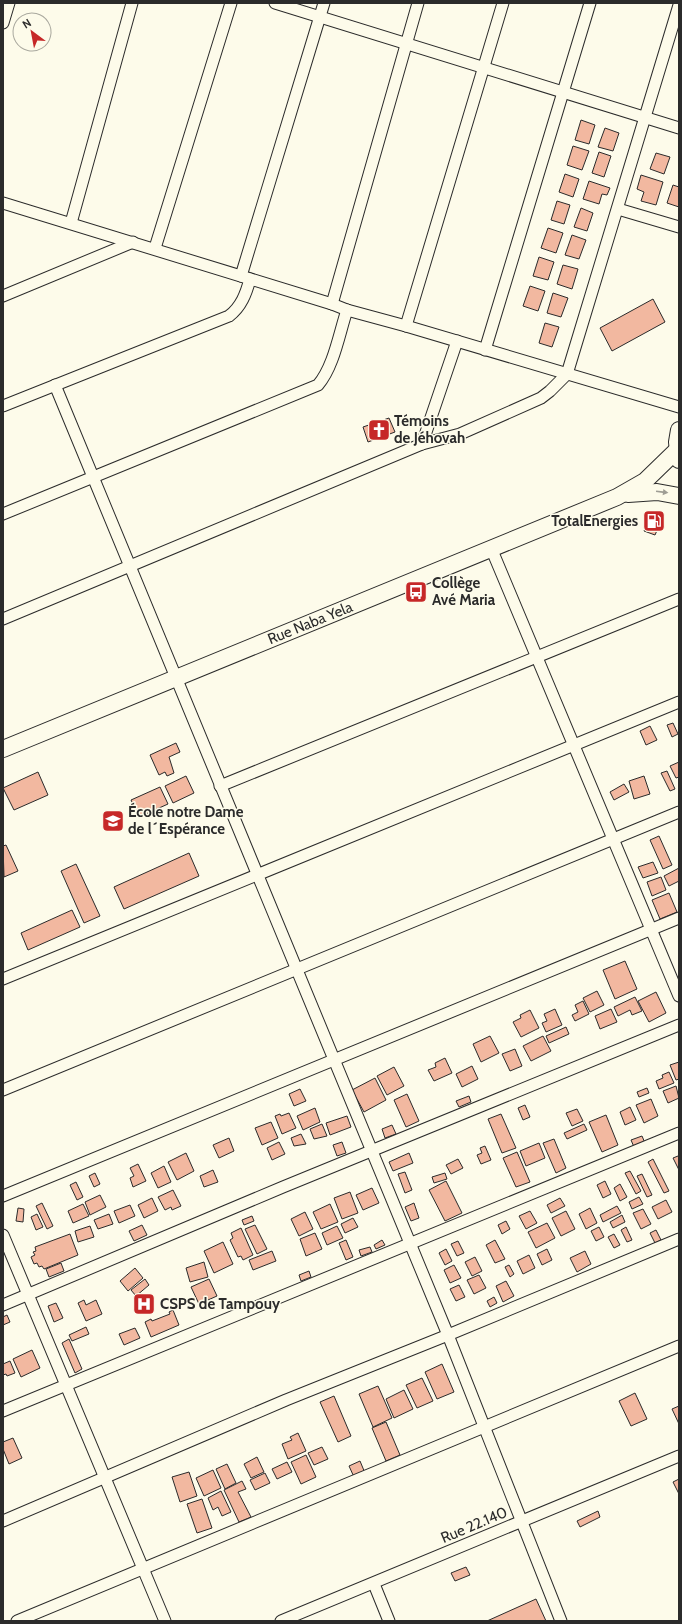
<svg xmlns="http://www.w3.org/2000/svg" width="682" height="1624" font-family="Cabin,sans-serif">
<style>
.building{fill:#f2b8a0;stroke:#2b2b2b}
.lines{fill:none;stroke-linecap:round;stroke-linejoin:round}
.street-casing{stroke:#2b2b2b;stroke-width:13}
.secondary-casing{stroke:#2b2b2b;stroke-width:18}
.street{stroke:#fdfbea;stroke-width:11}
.secondary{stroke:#fdfbea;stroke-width:16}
.oneway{fill:#9e9d94}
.labels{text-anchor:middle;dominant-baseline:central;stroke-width:3;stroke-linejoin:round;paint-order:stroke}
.poi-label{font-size:15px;font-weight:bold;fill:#2b2b2b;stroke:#fdfbea;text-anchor:start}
.street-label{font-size:15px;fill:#2b2b2b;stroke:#fdfbea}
</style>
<rect width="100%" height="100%" fill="#fdfbea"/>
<g class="building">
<polygon points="581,120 595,125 589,144 575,140"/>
<polygon points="605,128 619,133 613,151 598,147"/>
<polygon points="573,146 589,151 582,170 567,165"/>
<polygon points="599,152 611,156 604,177 592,173"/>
<polygon points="656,153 670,157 664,174 650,169"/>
<polygon points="565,174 579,179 573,197 559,192"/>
<polygon points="641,175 663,182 656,205 641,201 644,192 637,189"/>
<polygon points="589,181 610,188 607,195 602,194 599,204 583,199"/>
<polygon points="673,185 679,187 679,207 667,203"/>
<polygon points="557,201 570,205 564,224 551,220"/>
<polygon points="581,208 593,213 587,231 574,227"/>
<polygon points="548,228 563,233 556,253 541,248"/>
<polygon points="572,235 586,240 579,259 565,255"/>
<polygon points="539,257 554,262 548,280 533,276"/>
<polygon points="563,265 578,269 572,289 557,284"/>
<polygon points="530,286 545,291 538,311 523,306"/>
<polygon points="553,293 568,298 561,317 547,313"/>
<polygon points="653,299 665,322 612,351 600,328"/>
<polygon points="545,323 559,327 552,347 539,343"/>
<polygon points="389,418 395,432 368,442 363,427"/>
<polygon points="652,514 662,519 655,535 644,531"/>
<polygon points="673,723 678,734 672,737 667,725"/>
<polygon points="650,726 657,740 646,745 640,731"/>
<polygon points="176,743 180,752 169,757 174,773 167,776 165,772 159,775 150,755"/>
<polygon points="679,762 679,777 676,778 670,766"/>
<polygon points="667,771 675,789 670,791 661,773"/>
<polygon points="38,772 48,795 14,810 3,788"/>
<polygon points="186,776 194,793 173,803 165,786"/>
<polygon points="644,776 650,794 634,799 629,781"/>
<polygon points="624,784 629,792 614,800 610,792"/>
<polygon points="160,787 168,804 139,817 131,800"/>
<polygon points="659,836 672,865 663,869 650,840"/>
<polygon points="6,845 18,871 4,877 3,846"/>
<polygon points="189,853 199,876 124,909 114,887"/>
<polygon points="653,862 658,873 643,878 638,867"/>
<polygon points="76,864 100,916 84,923 61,871"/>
<polygon points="679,868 679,881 669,886 664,876"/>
<polygon points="661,877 666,890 652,896 647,882"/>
<polygon points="669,893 677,912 660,919 652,900"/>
<polygon points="72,910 80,927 28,950 21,933"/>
<polygon points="625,961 637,989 615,999 603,970"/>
<polygon points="597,991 604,1005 590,1012 583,998"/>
<polygon points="656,992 666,1013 649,1022 638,1001"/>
<polygon points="635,997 642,1011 632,1015 630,1010 618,1016 614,1007"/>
<polygon points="583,1001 589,1014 575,1021 572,1015 578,1012 575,1005"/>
<polygon points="555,1009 562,1025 546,1032 542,1023 547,1021 544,1014"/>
<polygon points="611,1009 617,1022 600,1029 595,1016"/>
<polygon points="530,1010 539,1028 521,1037 513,1022 521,1018 520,1015"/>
<polygon points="566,1027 569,1034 549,1043 546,1036"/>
<polygon points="490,1036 499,1053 481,1062 473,1044"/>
<polygon points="543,1036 551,1051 531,1061 523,1046"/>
<polygon points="515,1049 522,1066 510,1071 502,1054"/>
<polygon points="445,1058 452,1073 434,1081 428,1070 436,1067 435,1063"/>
<polygon points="679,1062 679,1079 676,1080 670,1065"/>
<polygon points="472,1066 478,1079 462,1087 456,1074"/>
<polygon points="394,1067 404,1086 387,1095 377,1076"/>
<polygon points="669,1072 674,1083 659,1089 656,1081 663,1078 662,1075"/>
<polygon points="375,1078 386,1100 364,1112 352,1090"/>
<polygon points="676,1086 679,1098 668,1103 663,1091"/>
<polygon points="647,1088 649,1093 639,1097 637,1092"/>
<polygon points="300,1089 306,1101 294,1106 289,1094"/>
<polygon points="407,1094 419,1121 406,1127 394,1100"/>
<polygon points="469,1096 471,1102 459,1107 456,1101"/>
<polygon points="651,1099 658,1116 644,1123 636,1105"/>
<polygon points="525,1105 530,1117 523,1120 518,1108"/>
<polygon points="630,1107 636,1120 625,1125 620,1112"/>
<polygon points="315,1108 320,1122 303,1130 297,1116"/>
<polygon points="577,1109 583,1121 572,1126 566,1113"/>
<polygon points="289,1113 296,1128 282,1134 275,1116 280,1114 281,1116"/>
<polygon points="501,1114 516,1148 502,1153 488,1119"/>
<polygon points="606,1115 618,1145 602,1152 589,1122"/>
<polygon points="347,1116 351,1127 330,1135 326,1123"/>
<polygon points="271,1122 278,1138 262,1145 255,1128"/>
<polygon points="322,1124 327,1136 314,1139 310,1129"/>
<polygon points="584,1124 587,1130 567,1139 564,1133"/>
<polygon points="392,1125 396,1134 385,1138 382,1129"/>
<polygon points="301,1134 306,1144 294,1146 291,1138"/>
<polygon points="642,1136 645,1143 634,1147 631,1140"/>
<polygon points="229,1138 234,1151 219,1158 213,1145"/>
<polygon points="554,1139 566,1168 556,1173 543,1143"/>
<polygon points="279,1142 285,1154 272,1160 267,1148"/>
<polygon points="342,1142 346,1153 337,1156 333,1145"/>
<polygon points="539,1143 545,1158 526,1166 520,1151"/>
<polygon points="485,1146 491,1160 481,1164 477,1155 482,1153 480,1148"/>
<polygon points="517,1152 530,1182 516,1187 503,1158"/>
<polygon points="186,1153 194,1171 177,1180 168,1162"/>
<polygon points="409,1153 413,1163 393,1171 389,1162"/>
<polygon points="678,1156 679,1157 679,1170 673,1158"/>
<polygon points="458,1159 463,1168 451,1174 446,1165"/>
<polygon points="653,1159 669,1191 664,1193 648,1162"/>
<polygon points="138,1164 146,1181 133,1187 130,1178 134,1176 130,1168"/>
<polygon points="164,1166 171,1182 158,1188 151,1173"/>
<polygon points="213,1170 218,1182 204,1187 200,1176"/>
<polygon points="630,1171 641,1191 636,1194 625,1173"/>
<polygon points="405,1172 412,1190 405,1193 398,1174"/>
<polygon points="95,1173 100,1184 94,1187 89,1176"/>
<polygon points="445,1173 447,1179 434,1183 432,1177"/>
<polygon points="642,1174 652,1195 647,1197 637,1176"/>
<polygon points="446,1181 462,1213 445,1221 429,1190"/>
<polygon points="605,1181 611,1194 603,1198 597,1185"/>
<polygon points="76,1182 83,1197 77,1200 70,1185"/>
<polygon points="620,1184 627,1197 620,1201 614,1188"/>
<polygon points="372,1188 379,1203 363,1210 356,1195"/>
<polygon points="173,1190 181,1206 172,1210 171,1207 165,1210 158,1197"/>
<polygon points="350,1192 358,1213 342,1219 334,1198"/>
<polygon points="100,1195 106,1207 90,1215 85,1202"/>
<polygon points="639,1197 643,1204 632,1209 629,1202"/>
<polygon points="152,1198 158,1211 144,1218 138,1205"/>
<polygon points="560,1198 565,1206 551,1213 547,1205"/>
<polygon points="666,1200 672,1212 658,1219 652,1207"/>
<polygon points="42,1203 53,1226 47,1229 36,1206"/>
<polygon points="414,1203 419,1218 411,1221 405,1207"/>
<polygon points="83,1204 89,1216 73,1223 68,1211"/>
<polygon points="330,1204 338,1222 321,1229 313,1212"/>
<polygon points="130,1205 135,1216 119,1223 114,1211"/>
<polygon points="617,1206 621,1213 603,1222 600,1215"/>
<polygon points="18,1208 24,1209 23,1222 16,1221"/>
<polygon points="590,1208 597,1223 586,1229 579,1214"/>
<polygon points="643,1209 651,1224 641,1229 633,1213"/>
<polygon points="530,1211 537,1223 526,1229 519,1216"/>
<polygon points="566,1211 575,1229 561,1236 552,1218"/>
<polygon points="305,1212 313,1229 299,1236 291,1219"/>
<polygon points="37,1214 43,1227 36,1230 31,1217"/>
<polygon points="109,1214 113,1224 98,1229 94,1220"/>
<polygon points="622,1215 625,1222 613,1228 610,1222"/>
<polygon points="252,1216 254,1221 244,1225 242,1220"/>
<polygon points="353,1218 358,1227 345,1233 341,1224"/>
<polygon points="506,1221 510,1229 502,1234 498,1225"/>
<polygon points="547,1223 555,1238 536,1248 528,1232"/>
<polygon points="142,1225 147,1235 134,1241 129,1231"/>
<polygon points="255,1225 267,1249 257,1254 245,1229"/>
<polygon points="90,1226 94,1237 78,1242 75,1231"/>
<polygon points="337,1226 343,1238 327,1245 322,1233"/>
<polygon points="599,1227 604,1237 596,1241 591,1231"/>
<polygon points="626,1227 632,1240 627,1242 621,1230"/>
<polygon points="241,1228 253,1255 243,1260 241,1256 238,1257 230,1240 233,1238 231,1233"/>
<polygon points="656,1230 661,1240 655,1243 650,1233"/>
<polygon points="315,1233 322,1249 306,1256 300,1239"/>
<polygon points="70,1234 78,1255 44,1269 42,1266 39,1267 37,1263 34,1264 31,1257 35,1255 33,1252 36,1251 35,1247"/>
<polygon points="614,1234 620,1245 614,1248 608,1237"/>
<polygon points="346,1240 353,1257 346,1260 339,1243"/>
<polygon points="382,1240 385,1245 376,1249 374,1245"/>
<polygon points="495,1240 505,1259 495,1263 486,1245"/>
<polygon points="458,1241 464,1253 457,1256 451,1244"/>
<polygon points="223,1242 233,1264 214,1273 204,1251"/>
<polygon points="370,1247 372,1252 361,1256 359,1250"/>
<polygon points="446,1249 452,1261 445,1265 439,1253"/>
<polygon points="547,1249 552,1260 542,1265 537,1254"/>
<polygon points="272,1251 276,1261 253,1270 249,1260"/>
<polygon points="585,1251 591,1264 577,1272 570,1258"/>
<polygon points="529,1255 535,1268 523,1274 517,1261"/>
<polygon points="475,1257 482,1271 472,1276 465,1262"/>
<polygon points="204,1262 208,1277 190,1282 186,1268"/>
<polygon points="61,1263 64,1271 49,1277 46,1269"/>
<polygon points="454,1265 461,1278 450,1283 444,1270"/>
<polygon points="509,1265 514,1274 510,1277 505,1267"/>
<polygon points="135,1268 143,1278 128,1291 120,1281"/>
<polygon points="309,1271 311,1277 301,1281 299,1275"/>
<polygon points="479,1275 486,1288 474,1294 467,1280"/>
<polygon points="145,1279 149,1285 136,1296 131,1290"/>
<polygon points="209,1279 217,1296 199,1304 191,1287"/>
<polygon points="506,1281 514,1296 503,1302 496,1286"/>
<polygon points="459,1285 465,1297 456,1301 450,1289"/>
<polygon points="494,1297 497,1303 490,1307 487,1301"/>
<polygon points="84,1300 86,1305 96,1300 102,1314 86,1321 78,1303"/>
<polygon points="56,1303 63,1318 54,1322 48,1306"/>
<polygon points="173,1310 179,1325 151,1337 145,1322 151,1319 152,1321 170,1314 169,1312"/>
<polygon points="7,1315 10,1322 3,1325 3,1317"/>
<polygon points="86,1327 89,1334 72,1341 69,1335"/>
<polygon points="135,1328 140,1338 124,1345 119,1334"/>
<polygon points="69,1339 82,1369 75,1373 62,1343"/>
<polygon points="32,1350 40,1368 21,1377 13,1359"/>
<polygon points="10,1361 15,1373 7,1376 6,1374 3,1375 3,1364"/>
<polygon points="442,1364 454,1392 437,1399 425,1372"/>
<polygon points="422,1378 433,1401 417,1408 406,1385"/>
<polygon points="378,1386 392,1418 373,1427 359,1394"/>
<polygon points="404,1390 413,1409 394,1418 386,1399"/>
<polygon points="635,1393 647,1419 631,1426 619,1401"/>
<polygon points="334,1396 351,1436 338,1442 320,1402"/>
<polygon points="679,1406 679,1424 672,1409"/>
<polygon points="386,1422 400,1455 386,1461 372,1428"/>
<polygon points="298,1433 306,1451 288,1459 282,1444 292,1440 290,1437"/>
<polygon points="13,1438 22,1458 9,1464 3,1449 3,1442"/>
<polygon points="322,1447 328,1459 314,1465 308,1453"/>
<polygon points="306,1455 316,1477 301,1484 291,1462"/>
<polygon points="257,1457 264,1472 251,1478 244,1464"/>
<polygon points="360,1461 365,1473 354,1477 349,1466"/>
<polygon points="287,1462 292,1472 277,1479 272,1469"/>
<polygon points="227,1464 236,1483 225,1489 216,1469"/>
<polygon points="213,1470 221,1488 204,1496 196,1478"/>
<polygon points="189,1472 197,1496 180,1502 172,1477"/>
<polygon points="265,1473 270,1483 255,1490 250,1480"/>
<polygon points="679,1479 679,1494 673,1482"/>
<polygon points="242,1481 246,1489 238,1492 251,1517 239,1522 224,1490"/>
<polygon points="221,1491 231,1512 222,1516 218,1507 213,1510 208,1498"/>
<polygon points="202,1499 212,1528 197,1533 187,1504"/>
<polygon points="598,1511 600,1517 580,1527 577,1521"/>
<polygon points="466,1567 470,1575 455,1581 451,1573"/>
<polygon points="536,1599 546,1621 487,1621"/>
</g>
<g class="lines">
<g class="street-casing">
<g id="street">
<polyline points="275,3 679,128"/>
<polyline points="3,23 9,3"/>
<polyline points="3,203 332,304 347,310 406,326 679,407"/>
<polyline points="618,209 679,227"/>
<polyline points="71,223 132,3"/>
<polyline points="155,248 231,3"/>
<polyline points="241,276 324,3"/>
<polyline points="3,296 133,242"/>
<polyline points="332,304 418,3"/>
<polyline points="406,326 503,3"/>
<polyline points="485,350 590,3"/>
<polyline points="55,385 448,1335 561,1621"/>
<path d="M3,406L229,316C241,307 246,294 250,279"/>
<polyline points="422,444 457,341"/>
<path d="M3,514L318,385C334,366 339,334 347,310"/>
<polyline points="491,548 679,996"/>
<polyline points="3,619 422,444 460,434 541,398 550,391 567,374 679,5"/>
<polyline points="220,786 679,599"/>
<polyline points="3,979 679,702"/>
<polyline points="3,1090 679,812"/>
<polyline points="3,1196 679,918"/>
<polyline points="3,1235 165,1621"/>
<polyline points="3,1305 283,1187 679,1025"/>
<polyline points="3,1411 679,1133"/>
<polyline points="3,1521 286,1400 448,1335 679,1239"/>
<polyline points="374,1584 389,1621"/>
<polyline points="17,1621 679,1346"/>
<polyline points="281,1621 679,1456"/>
</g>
</g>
<g class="secondary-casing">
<g id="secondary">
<polyline points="679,460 677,442 679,430"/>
<polyline points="628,494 657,492 679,496"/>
<polyline points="3,749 617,497 645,481 677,450"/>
</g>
</g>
<use href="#street" class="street"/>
<use href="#secondary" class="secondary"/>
</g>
<defs><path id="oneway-solid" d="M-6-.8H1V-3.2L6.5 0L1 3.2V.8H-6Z"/></defs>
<use class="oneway" href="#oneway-solid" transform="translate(662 492) rotate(7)"/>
<defs>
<g id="church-square" transform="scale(1.15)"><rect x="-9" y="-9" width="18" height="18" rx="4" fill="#c62828" stroke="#fdfbea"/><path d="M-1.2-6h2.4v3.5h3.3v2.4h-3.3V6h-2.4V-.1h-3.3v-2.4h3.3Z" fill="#fff"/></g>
<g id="fuel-square" transform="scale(1.15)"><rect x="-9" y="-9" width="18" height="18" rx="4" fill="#c62828" stroke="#fdfbea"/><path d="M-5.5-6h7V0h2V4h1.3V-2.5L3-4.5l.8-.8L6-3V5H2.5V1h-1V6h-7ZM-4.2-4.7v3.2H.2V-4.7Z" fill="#fff"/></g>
<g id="bus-square" transform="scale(1.15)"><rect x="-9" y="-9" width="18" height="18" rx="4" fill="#c62828" stroke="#fdfbea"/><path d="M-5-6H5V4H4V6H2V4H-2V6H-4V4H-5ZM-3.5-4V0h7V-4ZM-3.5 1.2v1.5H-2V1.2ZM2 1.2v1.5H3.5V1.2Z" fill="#fff"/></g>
<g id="school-square" transform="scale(1.15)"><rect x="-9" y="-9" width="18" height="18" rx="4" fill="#c62828" stroke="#fdfbea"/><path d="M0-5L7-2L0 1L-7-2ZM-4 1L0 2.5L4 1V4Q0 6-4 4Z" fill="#fff"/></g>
<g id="hospital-square" transform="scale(1.15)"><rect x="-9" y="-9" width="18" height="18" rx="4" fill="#c62828" stroke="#fdfbea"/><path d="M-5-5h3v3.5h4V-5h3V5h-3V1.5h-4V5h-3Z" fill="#fff"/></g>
</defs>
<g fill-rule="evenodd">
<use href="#church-square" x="379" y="430"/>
<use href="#fuel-square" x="654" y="521"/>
<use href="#bus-square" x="416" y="592"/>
<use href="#school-square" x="113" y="821"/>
<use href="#hospital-square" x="144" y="1304"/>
</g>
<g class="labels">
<g class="poi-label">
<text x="394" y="421">Témoins<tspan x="394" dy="17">de Jéhovah</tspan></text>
<text x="638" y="521" text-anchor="end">TotalEnergies</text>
<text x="432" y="583">Collège<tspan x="432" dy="17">Avé Maria</tspan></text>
<text x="128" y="812">École notre Dame<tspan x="128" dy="17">de l´Espérance</tspan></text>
<text x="160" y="1304">CSPS de Tampouy</text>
</g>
<g class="street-label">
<text transform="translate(310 623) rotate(-22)">Rue Naba Yela</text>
<text transform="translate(474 1525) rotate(-23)">Rue 22.140</text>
</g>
</g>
<rect width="682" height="1624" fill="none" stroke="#2b2b2b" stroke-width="8"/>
<g transform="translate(32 32) rotate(328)"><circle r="19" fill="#fdfbea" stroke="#a9a89e"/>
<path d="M0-3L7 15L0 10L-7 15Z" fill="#c62828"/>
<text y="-6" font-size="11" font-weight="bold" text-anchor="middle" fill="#2b2b2b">N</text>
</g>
</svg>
